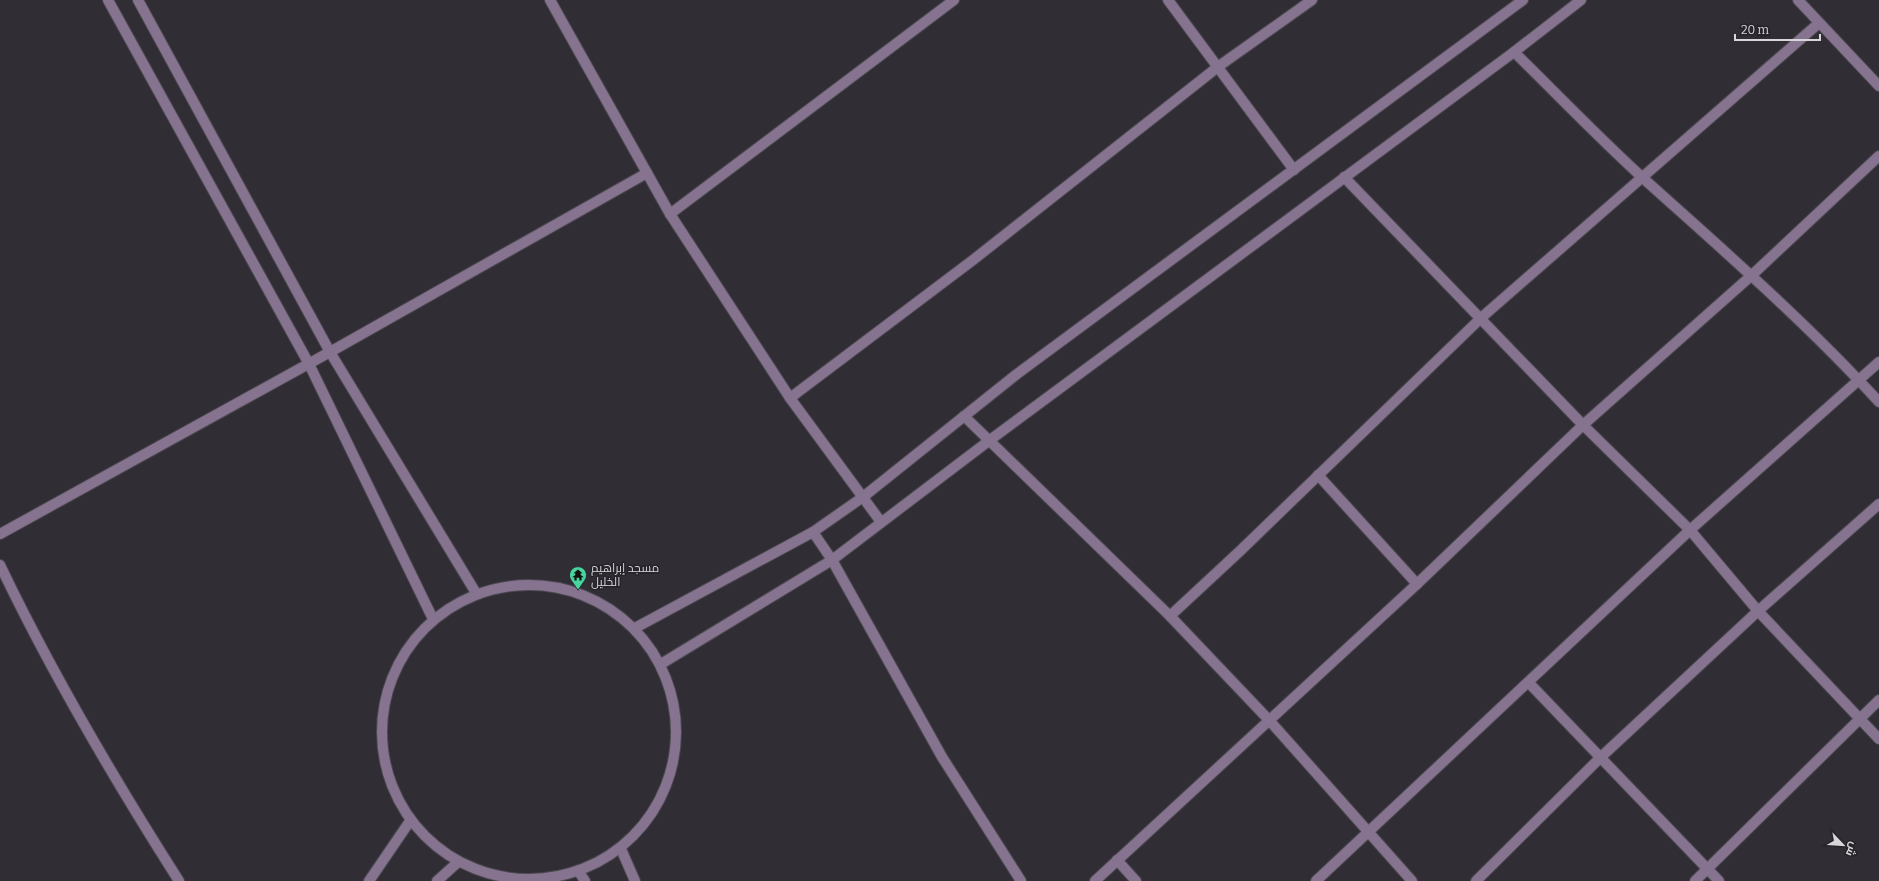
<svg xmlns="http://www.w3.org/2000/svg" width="1879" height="881" font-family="Bitter,Cairo,serif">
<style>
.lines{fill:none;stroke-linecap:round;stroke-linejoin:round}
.minor-casing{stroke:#4c484f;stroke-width:12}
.minor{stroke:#857390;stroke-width:10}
.labels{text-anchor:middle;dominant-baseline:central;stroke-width:3;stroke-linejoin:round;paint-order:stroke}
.poi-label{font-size:12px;fill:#d9d6da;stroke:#27232a;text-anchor:start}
</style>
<rect width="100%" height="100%" fill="#312d34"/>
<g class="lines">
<g class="minor-casing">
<g id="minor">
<polyline points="108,0 309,364 433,619"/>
<polyline points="138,0 330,352 476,593"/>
<polyline points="550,0 647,173"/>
<polyline points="1168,0 1294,170"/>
<polyline points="1798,0 1879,86"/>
<path d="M1514,52C1557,94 1599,138 1644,179C1724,251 1806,322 1879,402"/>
<polyline points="1344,177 1583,425 1690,530 1758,611 1879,739"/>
<polyline points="790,398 973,260 1219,66 1312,0"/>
<polyline points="964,416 1170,616 1269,720 1412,881"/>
<polyline points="1318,475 1417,584"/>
<polyline points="881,522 790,398 670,214 954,0"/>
<polyline points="813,532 832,560 942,757 1021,881"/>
<polyline points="0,534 330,352 647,173 670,214"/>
<path d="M0,565C52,674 114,779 179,881"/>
<circle cx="529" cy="732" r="147"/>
<polyline points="1170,616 1240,551 1481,318 1819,23"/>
<polyline points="635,628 813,532 863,497 1017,374 1523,0"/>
<polyline points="661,664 832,560 990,440 1514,52 1581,0"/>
<polyline points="1529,683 1719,881"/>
<polyline points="621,849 635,881"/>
<polyline points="1117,860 1136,881"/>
<polyline points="579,872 585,881"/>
<polyline points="369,881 410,821"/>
<polyline points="437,881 457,863"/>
<polyline points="1095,881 1417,584 1583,425 1752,275 1879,156"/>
<polyline points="1316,881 1690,530 1879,362"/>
<polyline points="1476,881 1601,757 1758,611 1879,504"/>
<polyline points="1695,881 1879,700"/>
</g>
</g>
<use href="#minor" class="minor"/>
</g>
<defs>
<g id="temple-pin" transform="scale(0.9)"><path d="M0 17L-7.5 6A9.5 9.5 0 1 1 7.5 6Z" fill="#47d49e" stroke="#27232a"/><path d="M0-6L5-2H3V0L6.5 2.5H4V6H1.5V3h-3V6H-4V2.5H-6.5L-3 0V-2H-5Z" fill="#111"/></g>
</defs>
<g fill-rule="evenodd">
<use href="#temple-pin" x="578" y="575"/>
</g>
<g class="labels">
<g class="poi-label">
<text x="591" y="568">مسجد إبراهيم<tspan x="591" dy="14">الخليل</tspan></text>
</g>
</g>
<g transform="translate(1843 845) rotate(115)" stroke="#27232a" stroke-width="3" paint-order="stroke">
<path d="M0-3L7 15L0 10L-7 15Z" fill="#d9d6da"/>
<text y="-6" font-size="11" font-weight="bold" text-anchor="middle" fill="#d9d6da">ش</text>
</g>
<path d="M1735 34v6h85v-6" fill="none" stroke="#d9d6da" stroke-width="2"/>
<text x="1741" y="34" font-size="12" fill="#d9d6da" stroke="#27232a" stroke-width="3" paint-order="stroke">20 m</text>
</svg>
